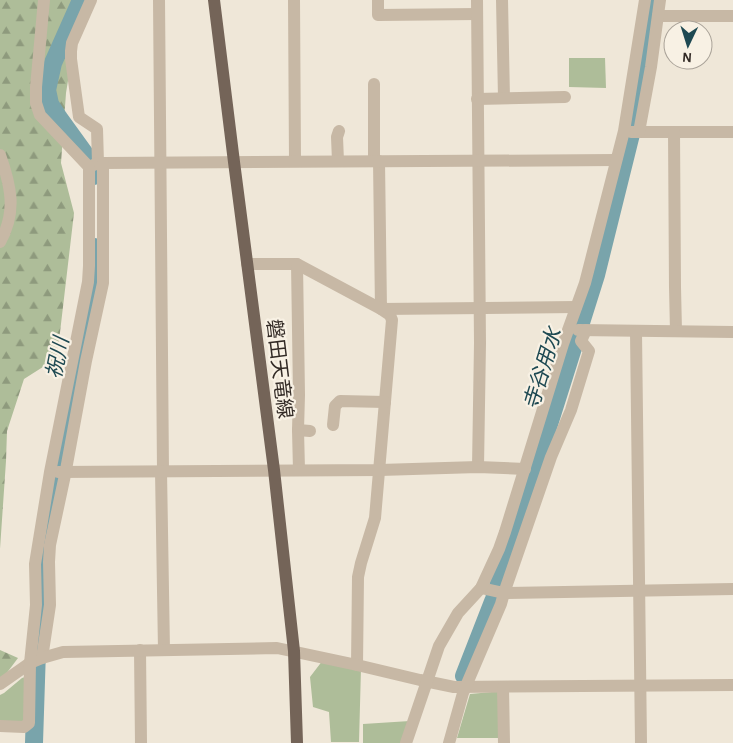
<svg xmlns="http://www.w3.org/2000/svg" width="733" height="743" font-family="'Alegreya Sans','Noto Sans JP',sans-serif">
<style>
.green{fill:#aebd99}
.forest{fill:url(#forest-firs)}
.lines{fill:none;stroke-linecap:round;stroke-linejoin:round}
.river{stroke:#79a4ab;stroke-width:18}
.minor{stroke:#c7b8a5;stroke-width:12}
.major{stroke:#746458;stroke-width:12}
.labels{text-anchor:middle;dominant-baseline:central;stroke-width:4.5;stroke-linejoin:round;paint-order:stroke}
.street-label{font-size:20px;fill:#332b26;stroke:#f8f1e4}
.water-label{font-size:21px;font-style:italic;fill:#1e4952;stroke:#f8f1e4}
</style>
<defs>
<pattern id="forest-firs" width="22" height="20" patternUnits="userSpaceOnUse" patternTransform="scale(1.25)"><rect width="22" height="20" fill="#aebd99"/><path d="M5 1l3.5 6h-7zM16 11l3.5 6h-7z" fill="#8e9a7d"/></pattern>
</defs>
<rect width="100%" height="100%" fill="#efe7d8"/>
<g class="green">
<polygon points="569,58 605,58 606,88 569,87"/>
<polygon points="323,660 361,668 359,742 331,742 329,712 313,707 310,677"/>
<polygon points="25,677 24,727 0,726 0,695 4,693 22,678"/>
<polygon points="503,691 504,738 457,738 470,694"/>
<polygon points="410,721 404,743 363,743 363,724"/>
</g>
<g class="forest">
<polygon points="0,0 81,0 66,93 61,163 74,213 57,358 24,379 7,431 6,461 0,549"/>
<polygon points="0,650 18,658 0,682"/>
</g>
<g class="lines">
<g class="river">
<polyline points="81,0 53,63 47,90 50,104 59,118 93,165 94,176"/>
<polyline points="464,676 494,599 596,275 634,122 642,79 652,0"/>
<polyline points="34,743 37,650 39,625 43,604 41,564 70,406 95,285 95,247"/>
</g>
<g class="minor">
<polyline points="91,0 72,43 71,51 71,59 79,117 97,129 98,163"/>
<polyline points="159,0 163,471"/>
<polyline points="294,0 295,161"/>
<polyline points="378,0 378,15 477,14"/>
<polyline points="477,0 480,343 478,467"/>
<polyline points="502,0 504,98"/>
<polyline points="658,16 733,16"/>
<polyline points="374,84 374,161"/>
<polyline points="477,99 565,97"/>
<polyline points="631,132 733,132"/>
<polyline points="639,132 651,67 660,0"/>
<polyline points="674,132 675,287 676,331"/>
<path d="M0,155C11,186 17,212 0,242"/>
<polyline points="338,161 337,137 339,131"/>
<polyline points="379,161 381,309 576,307"/>
<polyline points="89,167 98,163 103,163 616,160"/>
<polyline points="247,264 297,264 381,309 390,315 392,320 375,518 361,563 358,577 357,665"/>
<polyline points="297,264 299,395 298,430 310,431"/>
<polyline points="578,330 733,332"/>
<polyline points="636,332 641,743"/>
<polyline points="333,425 335,406 340,401 385,402"/>
<polyline points="298,430 299,470"/>
<polyline points="161,471 164,650"/>
<polyline points="58,472 380,470 478,467 525,469"/>
<polyline points="481,588 504,593 733,589"/>
<polyline points="140,650 141,743"/>
<polyline points="42,658 50,605 49,562 50,545 65,475 86,361 103,283 103,163"/>
<polyline points="0,684 30,663 42,658 63,652 277,648 357,665 420,680 454,687 733,685"/>
<polyline points="503,687 504,743"/>
<polyline points="0,726 24,727 29,723 30,663 36,605 35,564 50,472 88,282 89,266 89,167 40,115 36,103 36,87 44,0"/>
<polyline points="406,743 439,646 458,613 481,588 499,549 505,532 563,344 585,283 624,131 645,0"/>
<polyline points="449,743 463,693 501,604 504,593 551,457 571,410 589,351 581,341 586,330"/>
</g>
<polyline class="major" points="214,0 234,162 274,470 294,651 297,743"/>
</g>
<g class="labels">
<g class="street-label">
<text transform="translate(279 369) rotate(83)">磐田天竜線</text>
</g>
<g class="water-label">
<text transform="translate(58 358) rotate(-79)">祝川</text>
<text transform="translate(543 369) rotate(-73)">寺谷用水</text>
</g>
</g>
<g transform="translate(688 45) rotate(184)"><circle r="24" fill="#f8f1e4" stroke="#a9a298"/>
<path d="M0-4L9 19L0 12L-9 19Z" fill="#1e4952"/>
<text y="-8" font-size="14" font-weight="bold" text-anchor="middle" fill="#332b26">N</text>
</g>
</svg>
